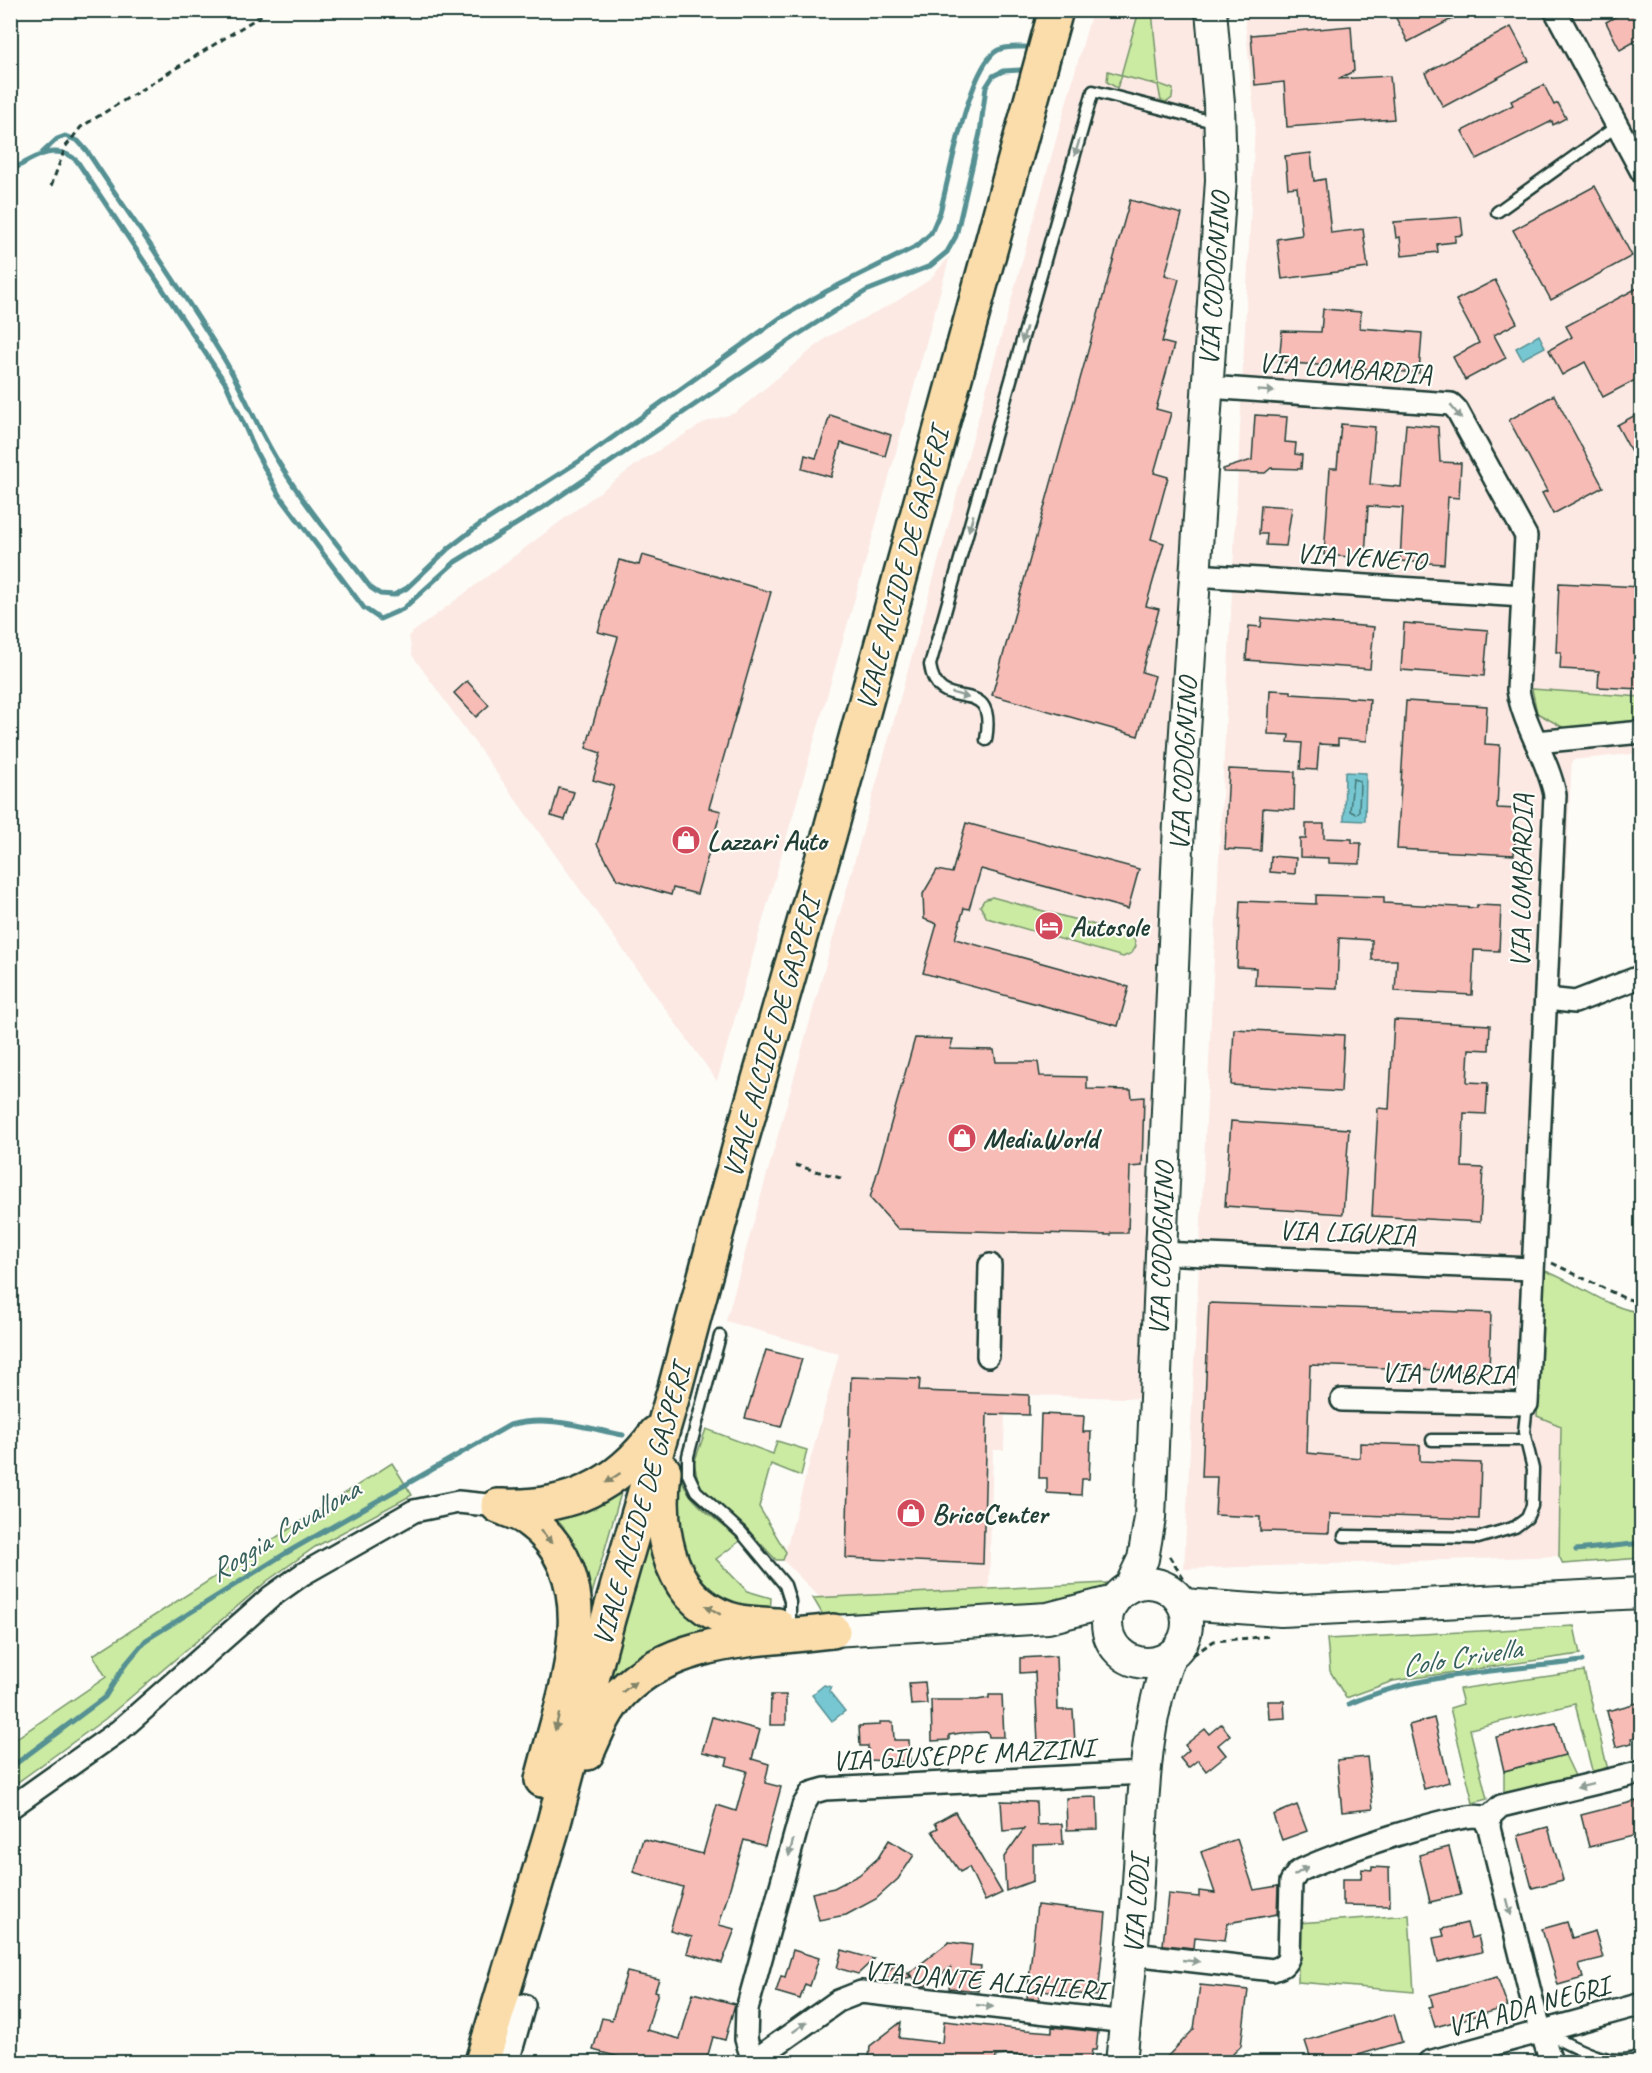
<svg xmlns="http://www.w3.org/2000/svg" width="1652" height="2073" font-family="Caveat,sans-serif">
<style>
.built{fill:#fce9e4}
.green{fill:#cbeaa2;stroke:#75946b;stroke-width:1.5}
.water{fill:#77c7d2;stroke:#549093;stroke-width:1.5}
.lines{fill:none;stroke-linecap:round;stroke-linejoin:round}
.shore{stroke:#427473;stroke-width:1.5}
.stream{stroke:#549093;stroke-width:5}
.building{fill:#f8bcb7;stroke:#1f3d34;stroke-width:1.5}
.lane-casing{stroke:#1f3d34;stroke-width:15}
.street-casing{stroke:#1f3d34;stroke-width:26}
.secondary-casing{stroke:#1f3d34;stroke-width:34}
.primary-casing{stroke:#1f3d34;stroke-width:38}
.path{stroke:#1f3d34;stroke-width:3;stroke-dasharray:6 4.5;stroke-linecap:butt}
.lane{stroke:#fdfcf7;stroke-width:10}
.street{stroke:#fdfcf7;stroke-width:21}
.secondary{stroke:#fdfcf7;stroke-width:30}
.primary{stroke:#fbddab;stroke-width:33}
.oneway{fill:#8e9c96}
.oneway2{fill:#82856a}
.labels{text-anchor:middle;dominant-baseline:central;stroke-width:4.5;stroke-linejoin:round;paint-order:stroke}
.street-label{font-size:28px;fill:#1f3d34;stroke:#fdfcf7}
.poi-label{font-size:28px;font-weight:bold;fill:#1f3d34;stroke:#fdfcf7;text-anchor:start}
.water-label{font-size:30px;font-style:italic;fill:#35605c;stroke:#fdfcf7}
</style>
<rect width="100%" height="100%" fill="#fdfcf7"/>
<filter id="ink" filterUnits="userSpaceOnUse"><feTurbulence type="fractalNoise" baseFrequency=".0167" numOctaves="2"/><feDisplacementMap in="SourceGraphic" scale="12" xChannelSelector="R" yChannelSelector="G"/><feConvolveMatrix kernelMatrix="1 2 1 2 8 2 1 2 1" color-interpolation-filters="sRGB"/></filter>
<g filter="url(#ink)">
<g class="built">
<polygon points="1092,11 1198,11 1208,148 1170,766 1163,840 1154,1399 1030,1395 1029,1415 1005,1414 1004,1450 993,1450 989,1589 820,1598 783,1560 839,1354 726,1321"/>
<polygon points="1244,11 1641,11 1641,753 1572,760 1537,1415 1561,1426 1559,1556 1184,1569 1255,123"/>
<polygon points="950,256 875,528 717,1081 412,655 409,635 641,461 705,422 735,413 827,337 897,301 929,280"/>
</g>
<g class="green">
<polygon points="1139,11 1152,11 1159,84 1173,89 1172,98 1167,102 1161,101 1158,85 1122,76 1117,88 1107,82 1108,71 1121,75"/>
<polygon points="1532,689 1641,697 1641,723 1564,728 1537,713"/>
<polygon points="992,897 1128,934 1134,939 1136,946 1132,953 1123,957 987,918 980,906 984,900"/>
<path d="M1545,1271C1574,1281 1612,1311 1641,1312V1558L1563,1564L1559,1556L1561,1426L1537,1416Z"/>
<polygon points="706,1429 773,1454 777,1441 807,1450 801,1476 771,1464 759,1507 786,1552 783,1560 776,1560 749,1531 708,1497 699,1485 694,1463"/>
<path d="M678,1460C679,1501 714,1514 740,1541L716,1559L747,1591L771,1598L770,1613L724,1604L684,1567L673,1489Z"/>
<polygon points="392,1463 412,1495 315,1547 267,1581 105,1719 11,1787 11,1742 106,1677 93,1655"/>
<polygon points="623,1486 586,1615 554,1537 549,1514"/>
<polygon points="650,1521 721,1626 602,1702"/>
<polygon points="1107,1583 1110,1586 1099,1592 1049,1604 823,1615 813,1598"/>
<polygon points="1574,1626 1580,1654 1393,1681 1346,1698 1330,1671 1327,1639"/>
<polygon points="1584,1671 1608,1770 1593,1774 1575,1704 1470,1729 1487,1799 1473,1803 1450,1708 1463,1704 1459,1689"/>
<polygon points="1565,1755 1576,1778 1504,1795 1504,1771"/>
<polygon points="1409,1915 1414,1992 1298,1982 1298,1923"/>
</g>
<g class="water">
<polygon points="1539,335 1545,347 1522,359 1516,348"/>
<polygon points="1345,772 1366,773 1365,821 1344,820"/>
<polygon points="824,1685 831,1687 829,1691 845,1711 832,1721 812,1695"/>
</g>
<g class="lines">
<polygon class="shore" points="1353,779 1360,781 1359,812 1356,814 1350,811"/>
<g class="stream">
<path d="M42,153L57,139L65,136L78,141L87,151C132,219 179,285 221,354C243,389 257,428 279,463C306,507 340,547 371,588L380,594L394,595L407,588L449,548L479,525L581,460L780,318L827,291L917,246L931,233L940,212C949,179 969,65 998,50C1006,46 1017,47 1025,47"/>
<path d="M10,171C32,159 55,141 77,161L226,384L256,452L279,495L364,608L380,619L403,609L455,562L547,505L799,334L866,291L930,266L947,252L956,236L980,133L986,87L993,76L1003,71L1020,70"/>
<polyline points="1576,1550 1642,1543"/>
<path d="M1349,1704C1421,1672 1504,1671 1582,1661"/>
<path d="M10,1768L105,1697L125,1665L146,1640L286,1553L510,1425C547,1414 586,1428 623,1435"/>
</g>
</g>
<g class="building">
<polygon points="1392,10 1469,10 1408,42"/>
<polygon points="1627,10 1641,10 1641,38 1620,50 1606,22"/>
<polygon points="1351,26 1354,71 1338,79 1390,76 1394,119 1287,127 1284,82 1255,85 1251,35"/>
<polygon points="1511,27 1529,61 1443,107 1425,73"/>
<polygon points="1544,85 1554,105 1558,103 1566,118 1553,125 1552,121 1477,159 1462,131 1513,105 1511,101"/>
<polygon points="1311,153 1314,181 1325,179 1331,233 1363,229 1368,268 1282,279 1277,239 1302,235 1297,187 1288,188 1285,156"/>
<polygon points="1595,186 1632,256 1551,300 1513,230"/>
<polygon points="1130,200 1182,214 1165,275 1179,279 1162,342 1174,345 1156,409 1171,413 1154,473 1168,477 1151,539 1164,543 1146,606 1159,609 1142,672 1155,676 1138,736 992,695"/>
<polygon points="1461,217 1463,235 1455,236 1455,242 1437,244 1438,252 1402,256 1400,237 1396,238 1394,222"/>
<polygon points="1495,280 1517,323 1494,335 1506,358 1465,380 1453,357 1479,343 1456,300"/>
<polygon points="1641,286 1641,377 1603,397 1585,362 1562,375 1549,350 1572,337 1566,326"/>
<polygon points="1323,309 1361,312 1360,328 1422,333 1419,373 1279,362 1282,331 1321,332"/>
<polygon points="1554,395 1603,487 1553,514 1542,493 1547,491 1509,420"/>
<polygon points="1641,412 1641,470 1617,425"/>
<polygon points="830,415 891,435 885,456 841,443 831,477 802,469 805,455 816,458 818,453"/>
<polygon points="1255,415 1287,417 1285,442 1296,443 1295,454 1302,455 1301,469 1271,468 1265,473 1223,472 1223,469 1252,460"/>
<polygon points="1341,424 1375,427 1370,484 1401,487 1406,424 1438,427 1440,462 1461,463 1459,498 1448,497 1444,564 1400,561 1403,508 1368,506 1365,558 1324,555 1330,468 1337,468"/>
<polygon points="1261,505 1292,507 1286,546 1266,545 1267,534 1259,534"/>
<polygon points="642,555 771,592 709,808 721,811 697,894 673,888 671,895 617,879 597,844 614,786 593,780 601,753 586,748 618,637 598,632 619,560 639,565"/>
<polygon points="1559,583 1641,587 1641,689 1598,687 1599,671 1560,669 1561,652 1556,652"/>
<polygon points="1262,618 1374,627 1370,669 1246,660 1249,626 1261,627"/>
<polygon points="1404,623 1488,630 1484,676 1401,670"/>
<polygon points="467,681 489,705 476,717 454,693"/>
<polygon points="1270,690 1291,691 1291,694 1370,699 1367,741 1338,739 1338,745 1319,744 1317,770 1300,769 1302,743 1288,742 1289,735 1268,734"/>
<polygon points="1406,701 1487,706 1485,744 1500,745 1497,808 1517,809 1514,855 1397,849"/>
<polygon points="1229,769 1295,772 1294,810 1263,808 1261,851 1225,849"/>
<polygon points="559,788 574,792 565,820 551,816"/>
<polygon points="966,823 1139,869 1128,909 981,869 969,909 964,908 955,939 1129,987 1118,1026 923,973 937,924 924,919 923,894 937,870 952,873"/>
<polygon points="1306,824 1324,824 1324,838 1352,839 1352,843 1361,843 1360,864 1329,863 1329,858 1300,857 1300,839 1306,839"/>
<polygon points="1271,856 1296,858 1295,874 1270,872"/>
<polygon points="1316,895 1384,897 1384,903 1477,908 1477,905 1501,906 1499,951 1474,950 1472,995 1395,991 1397,960 1372,960 1372,940 1339,938 1337,988 1255,985 1256,968 1237,967 1240,901 1316,904"/>
<polygon points="1394,1020 1490,1025 1489,1050 1469,1049 1467,1082 1488,1083 1486,1114 1464,1113 1462,1167 1483,1168 1480,1222 1372,1216 1378,1108 1389,1109"/>
<polygon points="1234,1029 1344,1035 1341,1092 1231,1085"/>
<polygon points="915,1038 953,1039 950,1049 994,1050 996,1062 1038,1062 1040,1076 1087,1077 1087,1089 1131,1090 1132,1098 1144,1097 1142,1166 1130,1167 1128,1233 1111,1233 1111,1235 898,1229 870,1198"/>
<polygon points="1231,1121 1349,1129 1343,1214 1225,1206"/>
<polygon points="1209,1303 1491,1313 1489,1372 1310,1365 1307,1453 1360,1458 1360,1443 1420,1445 1420,1461 1481,1463 1479,1519 1330,1514 1329,1533 1260,1531 1260,1517 1215,1515 1217,1477 1202,1477"/>
<polygon points="766,1350 802,1359 781,1427 745,1418"/>
<polygon points="851,1377 920,1379 919,1391 1029,1395 1029,1415 987,1414 983,1564 846,1558"/>
<polygon points="1041,1414 1084,1416 1083,1432 1091,1432 1089,1479 1082,1479 1081,1495 1047,1493 1047,1478 1039,1478"/>
<polygon points="1056,1656 1058,1710 1073,1710 1075,1743 1038,1745 1035,1672 1020,1673 1020,1658"/>
<polygon points="925,1682 927,1704 911,1705 909,1683"/>
<polygon points="771,1695 786,1695 786,1725 770,1725"/>
<polygon points="989,1695 1002,1695 1004,1737 989,1737 988,1732 961,1733 949,1735 949,1740 932,1741 931,1700 977,1700 989,1698"/>
<polygon points="1268,1701 1284,1701 1285,1718 1269,1719"/>
<polygon points="1641,1702 1641,1736 1631,1738 1632,1743 1616,1747 1607,1711"/>
<polygon points="712,1717 760,1730 752,1759 769,1764 765,1783 781,1787 765,1846 744,1840 719,1925 735,1929 722,1963 687,1953 692,1937 670,1931 683,1887 633,1872 643,1839 703,1854 717,1805 736,1811 747,1771 726,1765 728,1758 702,1752"/>
<polygon points="1434,1718 1449,1782 1424,1789 1409,1725"/>
<polygon points="880,1722 893,1722 894,1740 909,1740 910,1762 868,1760 868,1746 860,1746 859,1726 880,1725"/>
<polygon points="1556,1723 1565,1755 1504,1771 1496,1737"/>
<polygon points="1221,1724 1230,1735 1218,1745 1226,1755 1206,1771 1198,1760 1188,1768 1180,1758 1189,1750 1185,1745 1205,1729 1209,1734"/>
<polygon points="1367,1757 1373,1809 1342,1812 1337,1760"/>
<polygon points="1097,1797 1098,1829 1067,1830 1066,1798"/>
<polygon points="1001,1801 1036,1802 1037,1825 1062,1824 1063,1844 1033,1845 1033,1881 1006,1891 1004,1857 1024,1829 1003,1831"/>
<polygon points="1636,1801 1641,1834 1589,1847 1581,1815"/>
<polygon points="1297,1805 1307,1831 1282,1840 1273,1815"/>
<polygon points="955,1812 1002,1893 985,1901 969,1867 960,1872 932,1831 938,1828 935,1823"/>
<polygon points="1548,1827 1563,1880 1532,1888 1518,1835"/>
<polygon points="1237,1839 1254,1890 1278,1886 1277,1914 1228,1923 1225,1940 1195,1937 1194,1948 1163,1945 1168,1894 1199,1897 1199,1891 1215,1893 1201,1852"/>
<polygon points="889,1840 914,1855 898,1879 876,1899 846,1915 819,1920 812,1893 834,1888 859,1875 878,1858"/>
<polygon points="1449,1847 1461,1895 1430,1902 1419,1855"/>
<polygon points="1372,1867 1389,1868 1390,1906 1344,1905 1344,1901 1342,1901 1342,1879 1361,1879 1362,1869 1372,1870"/>
<polygon points="1037,1905 1106,1913 1098,1996 1041,1990 1039,1999 1027,1998"/>
<polygon points="1567,1922 1572,1938 1595,1931 1603,1958 1579,1964 1583,1978 1558,1985 1542,1929"/>
<polygon points="1467,1923 1471,1938 1478,1936 1482,1952 1438,1962 1433,1938 1444,1936 1442,1929"/>
<polygon points="949,1942 972,1945 970,1965 981,1966 978,1991 949,1988 951,1967 925,1986 919,1986 909,1973"/>
<polygon points="793,1950 819,1958 810,1986 805,1984 800,1999 776,1992 781,1976 785,1977"/>
<polygon points="842,1950 874,1959 858,1974 837,1968"/>
<polygon points="897,1963 911,1977 890,1982 885,1974"/>
<polygon points="627,1972 659,1979 655,1991 658,1992 647,2030 680,2039 693,1993 735,2004 725,2040 713,2037 706,2062 637,2062 593,2050 602,2018 612,2020"/>
<polygon points="1497,1977 1508,2007 1435,2027 1429,2007 1433,2006 1430,1995"/>
<polygon points="1200,1985 1248,1990 1241,2046 1225,2062 1162,2062 1194,2029"/>
<polygon points="1394,2014 1402,2042 1335,2062 1312,2062 1305,2041"/>
<polygon points="944,2021 1026,2030 1052,2032 1052,2027 1098,2032 1096,2050 1092,2050 1090,2062 1056,2062 1057,2060 1010,2055 996,2056 995,2062 890,2062 890,2060 869,2058 870,2046 901,2022 899,2038 942,2043"/>
</g>
<g class="lines">
<g class="lane-casing">
<g id="lane">
<polyline points="1497,212 1617,126"/>
<path d="M986,740C998,668 938,721 930,665L1093,91L1217,123"/>
<polyline points="720,1336 688,1456 688,1474 696,1491 741,1532 785,1585 790,1601 790,1630"/>
<polyline points="1432,1440 1525,1440"/>
<polyline points="1344,1536 1478,1538 1515,1527 1527,1518 1532,1506 1533,1469 1524,1432 1527,1404"/>
<path d="M1544,2032C1574,2047 1608,2069 1642,2056"/>
</g>
</g>
<g class="street-casing">
<g id="street">
<polyline points="1555,10 1642,172"/>
<path d="M1208,387L1451,404L1457,410L1526,536L1518,690C1524,727 1548,758 1555,795L1527,1404L1342,1400"/>
<polyline points="1195,575 1523,596"/>
<polyline points="1536,742 1642,732"/>
<polyline points="1547,999 1575,1002 1642,976"/>
<polyline points="1160,1253 1532,1269"/>
<polyline points="988,1356 990,1265"/>
<polyline points="10,1808 120,1730 272,1596 303,1574 414,1511 458,1502 498,1506"/>
<path d="M1133,1954L1273,1970C1282,1967 1286,1965 1289,1956L1291,1882L1298,1872C1319,1859 1466,1808 1483,1817L1489,1828"/>
<polyline points="753,2061 746,2039 747,2009 803,1806 811,1793 825,1789 1145,1773"/>
<polyline points="508,2062 524,2005"/>
<polyline points="752,2062 838,2001 861,1992 1126,2022"/>
<polyline points="1429,2062 1642,2004"/>
<polyline points="1551,2062 1535,2012 1489,1828 1490,1816 1501,1806 1642,1772"/>
</g>
</g>
<g class="secondary-casing">
<g id="secondary">
<circle cx="1147" cy="1623" r="40"/>
<polyline points="1130,1586 1143,1559 1150,1518 1179,823 1221,180 1219,103 1211,10"/>
<polyline points="1183,1604 1281,1611 1642,1593"/>
<polyline points="833,1631 1048,1618 1114,1601"/>
<path d="M1121,2062C1128,1997 1135,1932 1139,1867C1144,1796 1144,1723 1170,1656"/>
</g>
</g>
<g class="primary-casing">
<g id="primary">
<path d="M664,1471C657,1531 668,1607 740,1622C752,1624 765,1624 777,1625"/>
<path d="M498,1506C507,1510 519,1513 527,1519C613,1579 562,1698 542,1780"/>
<path d="M502,1506C568,1509 617,1486 656,1433"/>
<path d="M587,1753C596,1733 605,1710 621,1693C675,1637 761,1640 833,1631"/>
<polyline points="482,2062 552,1830 608,1619 675,1388 740,1145 829,836 1056,10"/>
</g>
</g>
<g class="path">
<polyline points="51,186 66,146 81,127 270,10"/>
<polyline points="795,1165 844,1179"/>
<polyline points="1552,1263 1624,1298 1642,1303"/>
<polyline points="1169,1556 1185,1581"/>
<polyline points="1193,1655 1214,1641 1272,1636"/>
</g>
<use href="#lane" class="lane"/>
<use href="#street" class="street"/>
<use href="#secondary" class="secondary"/>
<use href="#primary" class="primary"/>
</g>
<defs><path id="oneway-solid" d="M-6-.8H1V-3.2L6.5 0L1 3.2V.8H-6Z" transform="scale(1.5)"/></defs>
<g class="oneway">
<use href="#oneway-solid" transform="translate(1077 148) rotate(106)"/>
<use href="#oneway-solid" transform="translate(1024 335) rotate(106)"/>
<use href="#oneway-solid" transform="translate(1266 391) rotate(4)"/>
<use href="#oneway-solid" transform="translate(1456 412) rotate(51)"/>
<use href="#oneway-solid" transform="translate(971 523) rotate(106)"/>
<use href="#oneway-solid" transform="translate(960 695) rotate(15)"/>
<use href="#oneway-solid" transform="translate(1585 1786) rotate(166)"/>
<use href="#oneway-solid" transform="translate(791 1848) rotate(105)"/>
<use href="#oneway-solid" transform="translate(1301 1871) rotate(-33)"/>
<use href="#oneway-solid" transform="translate(1509 1907) rotate(76)"/>
<use href="#oneway-solid" transform="translate(1191 1961) rotate(6)"/>
<use href="#oneway-solid" transform="translate(985 2006) rotate(6)"/>
<use href="#oneway-solid" transform="translate(800 2027) rotate(-35)"/>
</g>
<g class="oneway2">
<use href="#oneway-solid" transform="translate(613 1478) rotate(146)"/>
<use href="#oneway-solid" transform="translate(546 1537) rotate(48)"/>
<use href="#oneway-solid" transform="translate(713 1610) rotate(-149)"/>
<use href="#oneway-solid" transform="translate(629 1687) rotate(-38)"/>
<use href="#oneway-solid" transform="translate(557 1722) rotate(104)"/>
</g>
</g>
<defs>
<g id="shop-disc" transform="scale(1.5)"><circle r="9.5" fill="#d1495b" stroke="#fdfcf7"/><path d="M-5-2.5h2.3a2.7 3.5 0 0 1 5.4 0H5L5.5 6h-11ZM-1.5-2.5h3a1.5 2.3 0 0 0-3 0Z" fill="#fff"/></g>
<g id="hotel-disc" transform="scale(1.5)"><circle r="9.5" fill="#d1495b" stroke="#fdfcf7"/><path d="M-6-4.5h1.5V1H6V5H4.5V3h-9V5H-6ZM-4 0a1.8 1.8 0 1 1 3.6 0ZM.5 0V-2.5h3Q6-2.5 6 0Z" fill="#fff"/></g>
</defs>
<g fill-rule="evenodd">
<use href="#shop-disc" x="686" y="840"/>
<use href="#hotel-disc" x="1049" y="926"/>
<use href="#shop-disc" x="962" y="1138"/>
<use href="#shop-disc" x="911" y="1513"/>
</g>
<g class="labels">
<g class="street-label">
<text transform="translate(1214 279) rotate(-86)">VIA CODOGNINO</text>
<text transform="translate(1345 368) rotate(4)">VIA LOMBARDIA</text>
<text transform="translate(1361 557) rotate(4)">VIA VENETO</text>
<text transform="translate(902 569) rotate(-75)">VIALE ALCIDE DE GASPERI</text>
<text transform="translate(1183 764) rotate(-87)">VIA CODOGNINO</text>
<text transform="translate(1521 881) rotate(-89)">VIA LOMBARDIA</text>
<text transform="translate(771 1037) rotate(-74)">VIALE ALCIDE DE GASPERI</text>
<text transform="translate(1347 1232) rotate(2)">VIA LIGURIA</text>
<text transform="translate(1161 1249) rotate(-88)">VIA CODOGNINO</text>
<text transform="translate(1448 1373) rotate(1)">VIA UMBRIA</text>
<text transform="translate(641 1505) rotate(-74)">VIALE ALCIDE DE GASPERI</text>
<text transform="translate(963 1754) rotate(-3)">VIA GIUSEPPE MAZZINI</text>
<text transform="translate(1136 1905) rotate(-86)">VIA LODI</text>
<text transform="translate(985 1980) rotate(5)">VIA DANTE ALIGHIERI</text>
<text transform="translate(1528 2006) rotate(-15)">VIA ADA NEGRI</text>
</g>
<g class="poi-label">
<text x="707" y="840">Lazzari Auto</text>
<text x="1070" y="926">Autosole</text>
<text x="983" y="1138">MediaWorld</text>
<text x="932" y="1513">BricoCenter</text>
</g>
<g class="water-label">
<text transform="translate(284 1530) rotate(-31)">Roggia Cavallona</text>
<text transform="translate(1461 1657) rotate(-9)">Colo Crivella</text>
</g>
</g>
<rect width="1652" height="2073" fill="none" stroke="#fdfcf7" stroke-width="36"/>
<rect x="18" y="18" width="1616" height="2037" fill="none" stroke="#1f3d34" stroke-width="2" filter="url(#ink)"/>
</svg>
